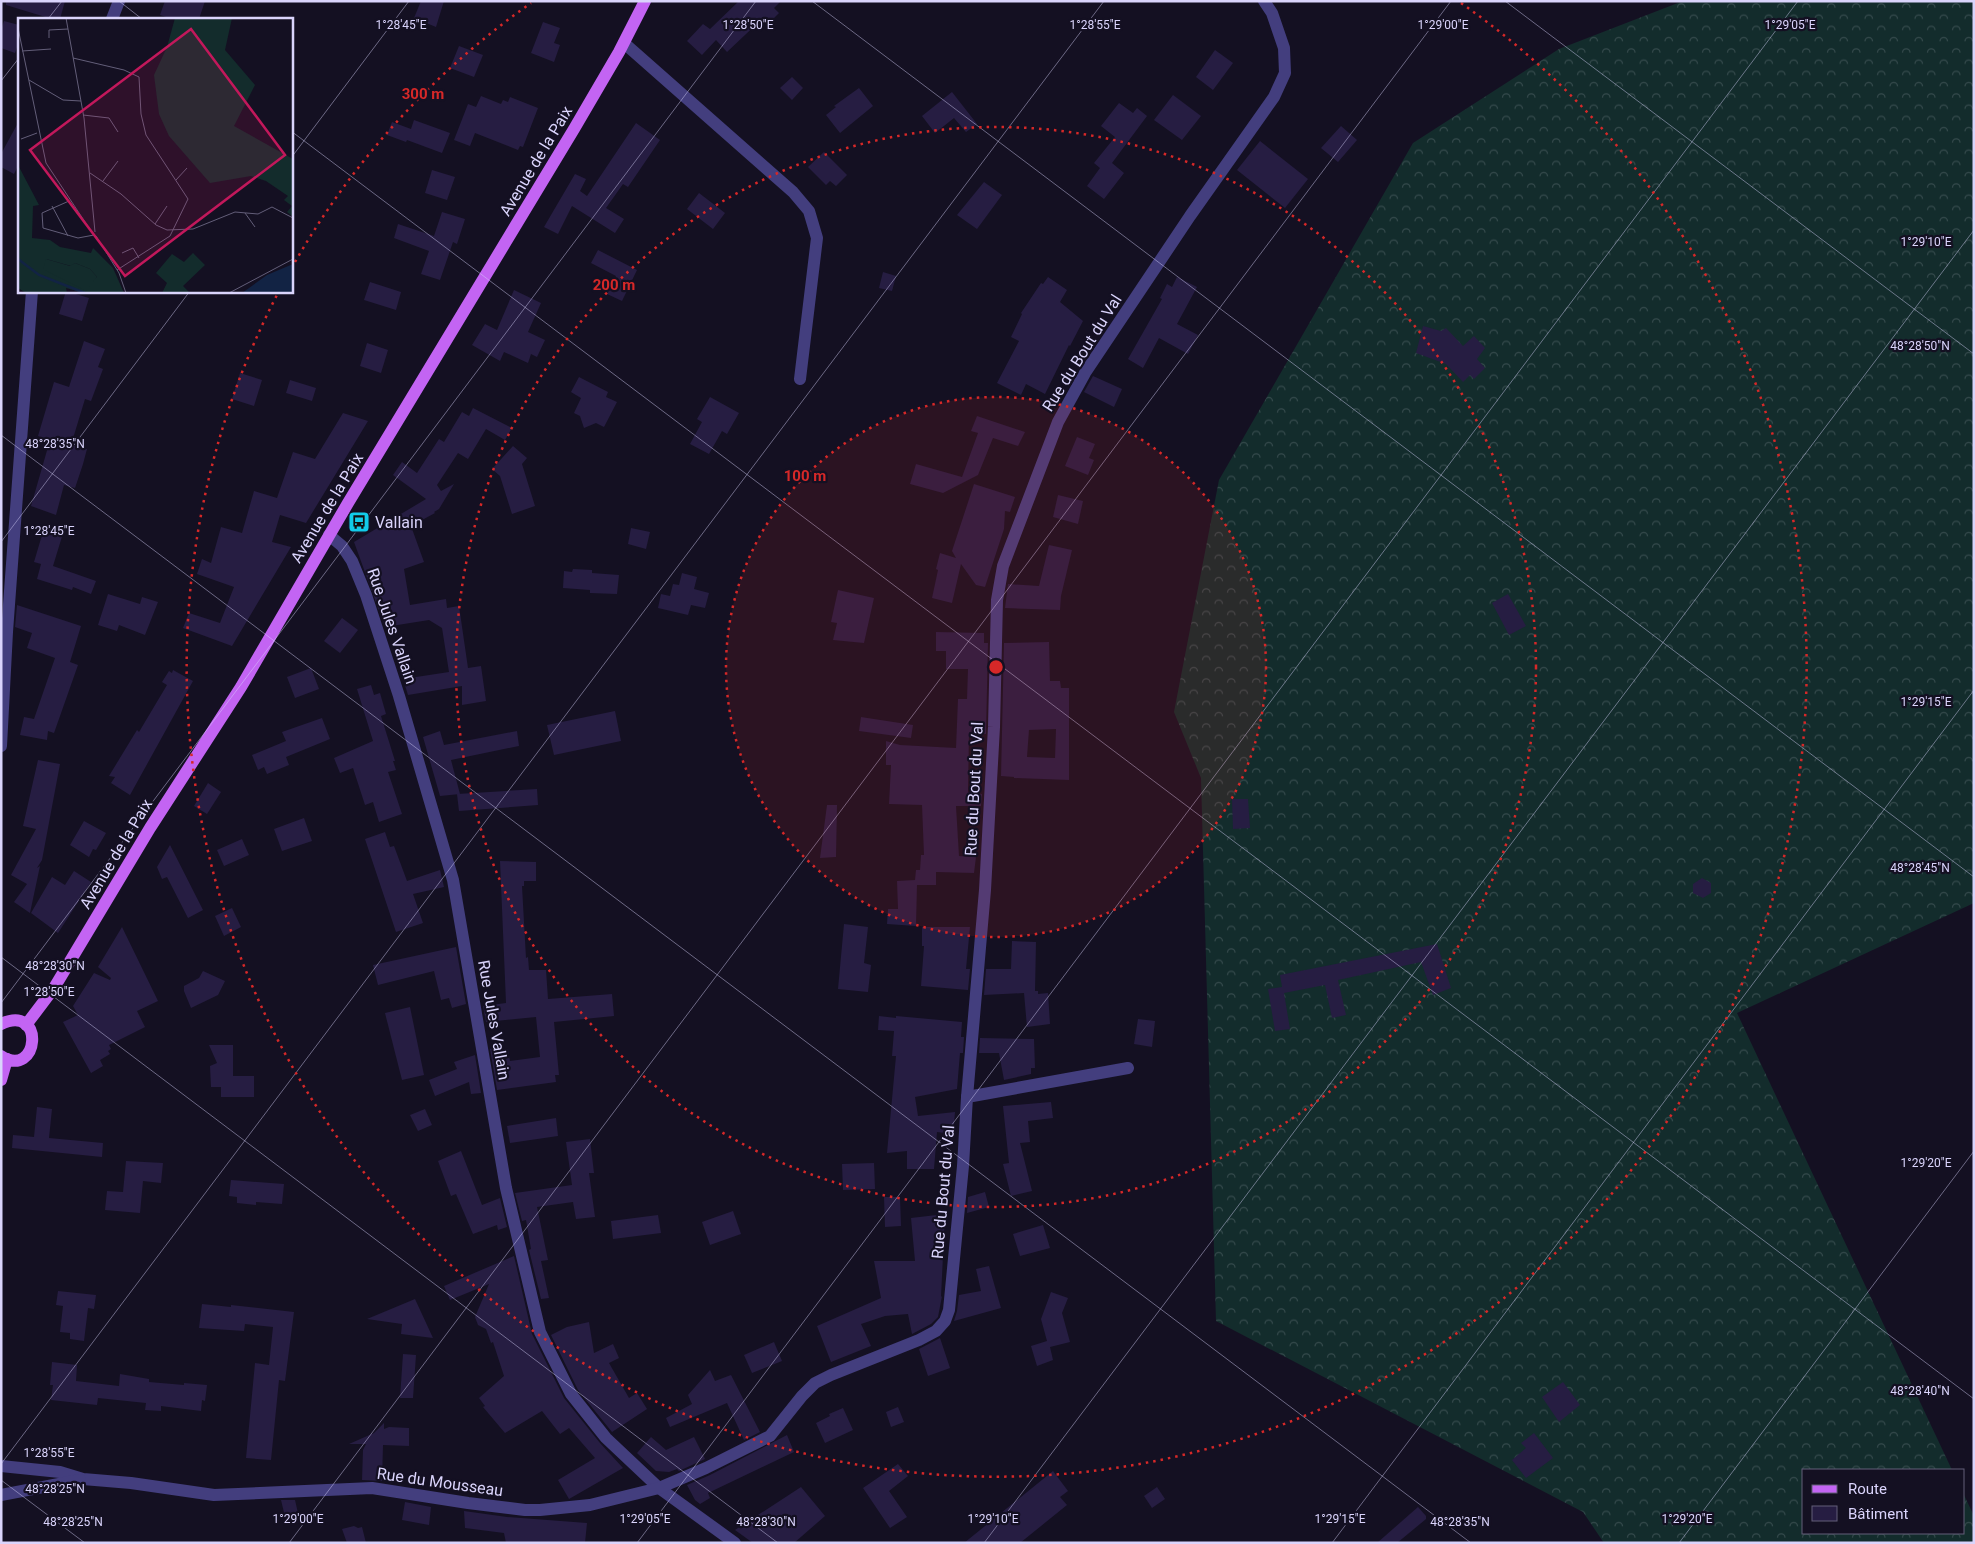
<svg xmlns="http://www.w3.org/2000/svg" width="1975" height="1544" font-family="Roboto,sans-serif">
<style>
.forest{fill:url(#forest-crowns)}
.building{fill:#261d42;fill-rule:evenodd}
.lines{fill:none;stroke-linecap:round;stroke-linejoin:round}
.minor{stroke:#433e7e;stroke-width:12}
.major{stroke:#c364f3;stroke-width:12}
.ticks{fill:none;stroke:#dad4fc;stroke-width:1;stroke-opacity:0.45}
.ring{fill:none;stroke:#d62828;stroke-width:2.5;stroke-dasharray:2.5 5}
.labels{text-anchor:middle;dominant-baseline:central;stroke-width:4.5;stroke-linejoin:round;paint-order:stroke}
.street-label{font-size:16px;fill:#dad4fc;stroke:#141022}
.poi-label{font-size:16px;fill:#dad4fc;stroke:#141022;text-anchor:start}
.inset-river{fill:none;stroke:#122344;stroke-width:2.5}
.inset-road{fill:none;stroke:#635e79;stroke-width:1}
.view{fill:#c2185b;fill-opacity:0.15;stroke:#c2185b;stroke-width:2.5}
.inset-edge{fill:none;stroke:#dad4fc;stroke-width:2.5}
.ticks-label{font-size:12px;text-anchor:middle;fill:#dad4fc;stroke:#141022;stroke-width:4.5;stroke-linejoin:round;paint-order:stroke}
.centre{fill:#d62828;stroke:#141022;stroke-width:2.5}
.ring-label{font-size:15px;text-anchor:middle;font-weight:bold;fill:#d62828;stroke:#141022;stroke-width:4.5;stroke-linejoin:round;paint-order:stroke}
</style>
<defs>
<pattern id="forest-crowns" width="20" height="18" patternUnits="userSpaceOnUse" patternTransform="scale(1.25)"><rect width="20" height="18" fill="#132c2c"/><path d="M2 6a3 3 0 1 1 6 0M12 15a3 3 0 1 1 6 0" fill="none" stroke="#354a4c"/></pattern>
</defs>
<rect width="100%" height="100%" fill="#141022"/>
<polygon class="forest" points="1683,1 1974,1 1974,903 1737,1013 1952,1470 1804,1470 1804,1533 1964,1533 1964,1495 1974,1516 1974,1543 1604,1543 1583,1512 1216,1321 1201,778 1174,712 1219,480 1413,143 1559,49"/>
<g class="building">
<polygon points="6,1 65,1 60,19 52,19 6,5"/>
<polygon points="165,1 205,1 199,19 172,19 160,15"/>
<polygon points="421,1 444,1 436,27 414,18"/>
<polygon points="739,1 781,1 774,8 779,13 769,23 764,17 727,52 716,40 702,55 687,41 703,24 710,29"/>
<polygon points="4,21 19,25 19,42 15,53 1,48 1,30"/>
<polygon points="543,22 560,28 554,43 560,45 554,62 531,53"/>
<polygon points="459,46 483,55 474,77 450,68"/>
<polygon points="1215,50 1233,63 1213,90 1196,77"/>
<polygon points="792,77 803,88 792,100 780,88"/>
<polygon points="859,88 873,106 840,133 826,115 836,107 834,106"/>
<polygon points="952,92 977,124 966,132 954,118 935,133 922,116"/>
<polygon points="1173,95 1201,116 1182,140 1154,120"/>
<polygon points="481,96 501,104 503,100 508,102 510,97 538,108 523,147 520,146 518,150 475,133 470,146 454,140 468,104 476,107"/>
<polygon points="1119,103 1133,113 1137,108 1147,116 1112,163 1124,173 1104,199 1087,186 1100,168 1094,163 1115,137 1101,126"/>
<polygon points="414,120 450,133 442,153 407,140 406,142 387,135 392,122 411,129"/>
<polygon points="19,121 19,164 14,174 1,167 1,154"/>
<polygon points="636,123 660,140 628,187 623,184 606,208 624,219 615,233 572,206 558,234 544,227 575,174 586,179 580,191 587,196"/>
<polygon points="1341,126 1357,140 1338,162 1321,148"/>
<polygon points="1260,141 1308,179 1285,208 1237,170"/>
<polygon points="824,152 847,175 836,186 830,181 826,185 808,167"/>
<polygon points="432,170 455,177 447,200 425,193"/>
<polygon points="984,182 1002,195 977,229 957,215"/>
<polygon points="699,193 725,213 713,229 687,209"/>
<polygon points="442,212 465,219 457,244 453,242 440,280 421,274 429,251 394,238 398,224 434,236"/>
<polygon points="598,250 637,270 622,301 607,294 616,276 591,263"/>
<polygon points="883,272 896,276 892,291 879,288"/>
<polygon points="1048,277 1067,290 1060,302 1083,321 1070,346 1069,345 1045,394 1026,384 1021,395 997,383 1019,341 1011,337 1022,314 1021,313 1041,283 1043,284"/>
<polygon points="1177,277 1197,287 1177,324 1198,335 1188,354 1159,338 1143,368 1128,359 1162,299 1160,298 1167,284 1172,287"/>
<polygon points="370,282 401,292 396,310 364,300"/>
<polygon points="514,290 541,303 528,332 545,340 537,357 531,354 528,363 504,352 500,361 472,345 485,324 497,330"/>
<polygon points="66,291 89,298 82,321 59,314"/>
<polygon points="1423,326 1441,331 1446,328 1463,346 1474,336 1485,348 1477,359 1485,368 1474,379 1470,375 1463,382 1446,364 1416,353"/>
<polygon points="84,341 105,349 98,367 103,369 91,401 85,399 71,445 87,449 83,464 75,488 64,485 56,515 31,506 50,440 38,436 54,382 69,387"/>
<polygon points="367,343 388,350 381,373 360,366"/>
<polygon points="240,373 262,380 254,406 232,399"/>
<polygon points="1093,376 1122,389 1114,407 1084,392"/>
<polygon points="579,377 608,392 606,397 617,402 604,427 596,423 584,428 580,416 574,413 581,398 571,392"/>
<polygon points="290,380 316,388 312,401 286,393"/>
<polygon points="710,397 739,413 727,434 722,431 709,454 690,444 702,422 697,419"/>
<polygon points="473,408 512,428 505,440 486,429 468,459 458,453 437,485 441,491 454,484 439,509 434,512 435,513 411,526 424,562 404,569 410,605 446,599 447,608 459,606 468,668 481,666 486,701 462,705 462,686 408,695 403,679 449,672 442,628 429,620 385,627 354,542 426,499 393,475 402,462 417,473 439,439 444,442 462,412 469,416"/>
<polygon points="343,413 368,421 306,523 280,515 272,542 291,547 232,646 183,628 189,613 220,623 234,587 197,574 202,559 211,563 221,527 242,533 254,491 277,498 293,452 315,459"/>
<polygon points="977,416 1025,432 1018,446 993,438 978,475 943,493 910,484 916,464 962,477 978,433 971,431"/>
<polygon points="1077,437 1095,444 1089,458 1094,460 1088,475 1065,466"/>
<polygon points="513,446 527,458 522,464 535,506 512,514 500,476 492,469"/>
<polygon points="974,484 1015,497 1010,512 1005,511 1004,529 985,587 976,585 961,564 952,603 932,598 938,570 936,569 940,553 956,558 952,551"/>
<polygon points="1058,495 1083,501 1078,524 1053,517"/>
<polygon points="45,525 64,530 53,566 96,581 91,594 73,587 72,590 37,579 41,564 34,562"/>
<polygon points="631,528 650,532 646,549 628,544"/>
<polygon points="1049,545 1072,550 1061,596 1060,610 1005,608 1008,584 1039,586"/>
<polygon points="573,569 592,570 592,573 619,575 617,594 590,593 590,590 563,588 564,571 572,572"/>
<polygon points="682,573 697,577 694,589 709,593 705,608 691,605 688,615 658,608 661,594 670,596 673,584 679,585"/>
<polygon points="838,590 874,598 864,643 833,640 837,623 831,622"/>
<polygon points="108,594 140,604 142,597 158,602 145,635 119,625 117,631 98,625"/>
<polygon points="1508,594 1526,626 1509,635 1492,603"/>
<polygon points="17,605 81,626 70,662 78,665 54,733 48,731 47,740 20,735 24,717 34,719 55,658 27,648 32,633 15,627"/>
<polygon points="342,618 358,630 340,653 324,641"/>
<polygon points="936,632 984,633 984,643 988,643 986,734 969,733 968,792 982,794 981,806 956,806 959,856 976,857 974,873 936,872 936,885 917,885 916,926 887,924 888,909 898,909 897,881 915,880 916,870 920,870 921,855 924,855 922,805 889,804 891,765 886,765 886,741 900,745 956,748 958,699 967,699 968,669 946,669 946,651 936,651"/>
<path d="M1049,642L1050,681H1060L1061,688H1069V780L1014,778V777L1001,776L1004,643ZM1056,729L1055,758L1027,757L1029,730Z"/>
<polygon points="311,668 319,689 295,698 287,677"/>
<polygon points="173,670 193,681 130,795 111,783 115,777 109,776 137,730 139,732 167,685 162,682 169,671 172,673"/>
<polygon points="371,685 374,695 380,693 386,714 381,716 395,761 393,761 396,770 388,772 402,814 379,822 373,802 365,805 353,768 340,773 334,758 373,741 357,689"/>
<polygon points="615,711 621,741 554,755 547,725"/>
<polygon points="861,717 913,725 911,738 859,731"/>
<polygon points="322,718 330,739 286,757 289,765 267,774 264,767 258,770 252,755 286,741 282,732"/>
<polygon points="440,731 444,745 517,731 519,746 451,760 460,794 440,796 423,737"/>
<polygon points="38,760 60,764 42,860 37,868 40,866 30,913 14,902 27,884 11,875 36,829 23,826"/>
<polygon points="208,783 221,792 207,814 194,806"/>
<polygon points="537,789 538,805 459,811 457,794"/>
<polygon points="1232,799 1248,799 1250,828 1233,829"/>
<polygon points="827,805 837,805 836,857 820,858"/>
<polygon points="304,818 312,841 282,851 274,829"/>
<polygon points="84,821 106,833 96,850 93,849 89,857 70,845"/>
<polygon points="385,832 390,847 394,846 407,881 440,870 444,887 413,894 423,923 396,932 365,839"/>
<polygon points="242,839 249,855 224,866 217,850"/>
<polygon points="170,845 203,910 188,918 167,877 162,879 157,867"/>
<polygon points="500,861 536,862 536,881 524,881 524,886 522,886 526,958 528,957 529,970 546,970 548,999 612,994 614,1016 554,1022 559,1075 555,1075 556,1082 497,1090 490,1049 501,1045 502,1051 508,1049 510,1061 540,1057 536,1017 486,1022 483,1006 506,1003"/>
<polygon points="74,871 91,882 58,933 31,913 52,877 65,885"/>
<polygon points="1702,878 1711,883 1711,893 1703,898 1693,893 1693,884"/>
<polygon points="232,908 241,927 224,936 215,916"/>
<polygon points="844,924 868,927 864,963 871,965 868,992 838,989"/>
<polygon points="122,927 158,1001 137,1011 145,1027 109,1045 111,1049 108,1051 110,1054 100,1060 103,1066 91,1073 63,1022 78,1015 73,1006 94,973 110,980 111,978 98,967"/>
<polygon points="922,927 970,927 966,969 970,969 968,990 921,986 924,946 922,946"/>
<polygon points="1012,941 1036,942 1035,991 1038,991 1038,994 1048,993 1050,1024 1027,1027 1024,993 984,995 986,969 1011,969"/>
<polygon points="1437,944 1451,988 1433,995 1421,962 1338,980 1346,1015 1332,1018 1325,985 1284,993 1290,1029 1275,1031 1268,989 1282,987 1280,975"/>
<polygon points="456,947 466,1004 452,1008 449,998 441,1000 434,971 378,985 373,965"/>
<polygon points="203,971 225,981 218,995 191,1008 184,991 184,986 199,978"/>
<polygon points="410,1007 424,1075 402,1080 385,1013"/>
<polygon points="879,1016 896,1018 896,1016 962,1022 961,1037 964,1037 963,1053 960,1053 957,1089 915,1097 918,1116 955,1112 953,1134 937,1132 934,1169 907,1169 907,1151 887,1153 896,1056 892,1056 894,1031 878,1030"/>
<polygon points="1138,1019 1155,1021 1152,1047 1134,1044"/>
<polygon points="980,1038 1034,1039 1035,1068 1031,1068 1031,1074 1004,1080 999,1053 979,1053"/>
<polygon points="209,1045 233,1045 233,1076 254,1076 254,1097 221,1097 221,1087 211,1087 210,1066 217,1063"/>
<polygon points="475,1055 481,1093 471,1094 469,1082 435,1096 429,1080 457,1069 454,1062"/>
<polygon points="1051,1102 1053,1118 1028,1121 1030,1142 1020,1143 1032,1191 1011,1196 1003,1164 1009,1163 1003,1106"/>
<polygon points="37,1107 52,1109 49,1138 103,1143 102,1157 12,1148 13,1135 34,1137"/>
<polygon points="425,1109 432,1125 418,1131 410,1115"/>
<polygon points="556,1118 558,1136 510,1143 507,1126"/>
<polygon points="590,1139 594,1173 589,1173 595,1217 576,1219 573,1202 537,1207 548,1260 541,1261 549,1298 541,1299 529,1250 531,1249 526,1220 522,1221 515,1193 572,1185 566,1142"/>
<polygon points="461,1151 482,1205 500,1198 507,1227 498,1230 497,1225 473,1234 456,1194 451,1196 438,1161"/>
<polygon points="126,1161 163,1163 161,1183 143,1181 140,1213 105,1210 107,1191 123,1192"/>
<polygon points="874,1163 875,1189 843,1190 842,1164"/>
<polygon points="231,1180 284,1184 282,1204 256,1202 256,1205 237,1203 237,1197 229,1196"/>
<polygon points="985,1192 989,1207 967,1213 968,1197"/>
<polygon points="884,1197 900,1197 901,1226 885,1227"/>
<polygon points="733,1211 741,1234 710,1245 702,1222"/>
<polygon points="945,1214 941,1297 942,1296 938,1317 931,1324 912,1334 908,1314 885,1316 861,1324 871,1346 831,1362 817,1326 881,1298 874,1261 915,1261 911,1218"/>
<polygon points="658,1215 661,1233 613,1239 611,1221"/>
<polygon points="1043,1225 1050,1248 1020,1256 1013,1234"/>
<polygon points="514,1256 532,1334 564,1398 600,1443 623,1468 569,1499 558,1480 595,1458 569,1428 560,1434 542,1411 505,1433 483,1407 485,1406 479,1398 504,1376 493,1342 491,1343 486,1329 478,1325 475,1317 489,1284 450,1300 444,1286"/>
<polygon points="989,1266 1001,1308 954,1321 957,1311 959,1295 981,1291 976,1269"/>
<polygon points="58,1291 96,1295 94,1309 88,1308 84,1341 70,1339 70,1333 60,1332 63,1306 56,1305"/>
<polygon points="1051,1292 1068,1298 1062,1313 1070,1342 1050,1347 1053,1360 1037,1366 1031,1346 1047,1341 1041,1319"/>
<polygon points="415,1299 433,1338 401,1334 402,1324 367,1319"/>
<polygon points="202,1304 231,1307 231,1305 294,1312 285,1381 279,1380 271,1460 246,1458 255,1363 269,1365 273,1327 245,1324 244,1331 199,1328"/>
<polygon points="589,1322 594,1353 613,1344 619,1358 609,1363 629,1398 637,1393 647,1409 612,1432 578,1390 551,1335 567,1327"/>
<polygon points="940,1338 950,1368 928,1376 919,1349"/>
<polygon points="774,1342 782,1361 752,1373 744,1355"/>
<polygon points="403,1354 416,1355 413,1398 400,1398"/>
<polygon points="52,1362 77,1365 76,1381 119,1386 120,1374 149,1379 149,1382 184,1385 184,1383 207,1385 205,1401 202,1400 201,1411 161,1406 161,1411 145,1410 146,1403 98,1398 97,1405 51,1400 53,1385 50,1385"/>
<polygon points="710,1370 715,1381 731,1375 760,1432 744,1440 727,1403 670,1427 666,1418 692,1404 688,1395"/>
<polygon points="1563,1382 1580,1405 1559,1422 1542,1397"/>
<polygon points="898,1407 904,1422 891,1427 886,1412"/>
<polygon points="843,1408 853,1430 825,1443 816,1423 830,1416 829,1414"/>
<polygon points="384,1423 384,1429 389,1427 409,1428 409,1446 383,1445 382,1481 362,1480 363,1450 366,1444 349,1444 374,1433"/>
<polygon points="1534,1433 1553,1458 1526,1478 1512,1460 1526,1448 1521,1443"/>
<polygon points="787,1435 794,1452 708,1493 710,1498 700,1504 695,1500 687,1485 710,1475"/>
<polygon points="651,1437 666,1450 694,1437 705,1459 679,1471 677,1469 669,1472 656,1471 637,1453"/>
<polygon points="898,1464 908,1476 889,1491 907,1517 890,1528 863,1488"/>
<polygon points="1053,1471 1068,1491 1060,1497 1067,1505 1020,1543 964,1543"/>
<polygon points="801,1487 825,1516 794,1543 753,1543 735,1530"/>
<polygon points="1157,1487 1165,1499 1152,1508 1144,1496"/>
<polygon points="281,1500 295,1500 300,1522 287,1525"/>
<polygon points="405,1502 431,1507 429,1525 402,1520"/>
<polygon points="1418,1507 1426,1516 1426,1519 1397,1543 1377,1543"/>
<polygon points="464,1511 507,1517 587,1523 585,1543 506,1543 504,1533 465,1528"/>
<polygon points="354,1526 358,1528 362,1527 366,1543 347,1543 342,1529"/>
</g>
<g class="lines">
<g class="minor">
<polyline points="112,19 119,1"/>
<polyline points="624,43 793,192 809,211 817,238 800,379"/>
<polyline points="329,535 342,546 352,561 366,595 399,696 453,880 506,1188 540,1332 571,1394 606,1438 659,1488 735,1543"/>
<polyline points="1,746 7,632 32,291"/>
<polyline points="967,1097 1128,1068"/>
<polyline points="1,1466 60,1472 83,1479 131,1483 214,1495 372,1488 468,1503 525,1510 540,1510 590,1505 659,1488 706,1468 770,1436 802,1396 815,1383 831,1375 919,1340 936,1331 945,1321 949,1310 963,1166 967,1097 985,890 994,727 997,600 1003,566 1058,422 1085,373 1190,216 1274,97 1285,73 1284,48 1272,13 1264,1"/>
<polyline points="1,1495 80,1480"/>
</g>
<g class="major">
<path d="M1,1024C46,1003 39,1080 1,1056"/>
<polyline points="26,1025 54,988 150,828 241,687 348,503 574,129 619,52 645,1"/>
<polyline points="1,1080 7,1059"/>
</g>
</g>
<path class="ticks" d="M119,1L142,19M812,1L1974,877M1505,1L1974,354M48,19L62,1M1,81L19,58M291,131L1974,1399M291,158L409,1M1,435L1471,1543M1,542L190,291M1,957L778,1543M1,1003L756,1M1,1464L1104,1M1,1480L85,1543M289,1543L1451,1M637,1543L1798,1M984,1543L1974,230M1332,1543L1974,690M1679,1543L1974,1151"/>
<circle cx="996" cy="667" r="270" fill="#d62828" fill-opacity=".12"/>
<g class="ring">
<circle cx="996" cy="667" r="270"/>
<circle cx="996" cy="667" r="540"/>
<path d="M295 262A810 810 0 0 1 531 3M1461 3A810 810 0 1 1 278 293"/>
</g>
<defs>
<g id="bus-square" transform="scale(1.125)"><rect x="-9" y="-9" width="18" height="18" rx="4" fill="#12ccea" stroke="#141022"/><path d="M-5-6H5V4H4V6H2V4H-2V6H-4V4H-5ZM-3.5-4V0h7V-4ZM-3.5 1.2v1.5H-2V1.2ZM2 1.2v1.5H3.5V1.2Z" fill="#111"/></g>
</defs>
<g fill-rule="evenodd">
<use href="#bus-square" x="359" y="522"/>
</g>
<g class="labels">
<g class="street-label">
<text transform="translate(536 161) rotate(-59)">Avenue de la Paix</text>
<text transform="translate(1082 353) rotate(-58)">Rue du Bout du Val</text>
<text transform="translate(327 508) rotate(-59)">Avenue de la Paix</text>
<text transform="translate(392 626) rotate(71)">Rue Jules Vallain</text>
<text transform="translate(974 789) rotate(-87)">Rue du Bout du Val</text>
<text transform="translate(116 854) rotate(-59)">Avenue de la Paix</text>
<text transform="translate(494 1020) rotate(80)">Rue Jules Vallain</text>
<text transform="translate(943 1192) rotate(-85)">Rue du Bout du Val</text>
<text transform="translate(440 1482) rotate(8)">Rue du Mousseau</text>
</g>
<g class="poi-label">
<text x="375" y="522">Vallain</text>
</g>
</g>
<g transform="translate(18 18)">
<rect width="275" height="275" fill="#141022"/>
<path d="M157,0H214L207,32L237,67L216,108L275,141V199L269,194L274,188L266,182L270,178L248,163L233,158L192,165L151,118L141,96L136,57L149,29ZM0,147L21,187L15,188L14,220L32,222L42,229L73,235L75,230L95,250L106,275H66L48,270L49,275H8L0,270ZM28,241L53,248L57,245L72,251L79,259L70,267ZM175,235L187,247L165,268L172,275H144L149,265L138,255L154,236L166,244Z" fill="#132c2c" fill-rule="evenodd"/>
<path d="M28,241L52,248L57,245L72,251L79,259L68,273L25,251Z" fill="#132c2c"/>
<path d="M275,246V275H224L249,257Z" fill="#122344"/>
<path class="inset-river" d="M0,241L21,257L67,275"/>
<path class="inset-road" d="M48,0L66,100L77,214M0,10L28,145L75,216M31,20V12L50,11M4,33L33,31M55,40L106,52L121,59L123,96L128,117L170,181L152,218L99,252M11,62L45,82L63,83M65,97L91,100L100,114M3,121L19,115M72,155L103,176L138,207L149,212L175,211L217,194L240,196L254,189L275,200M158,162L169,150M85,163L100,143M51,183L24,195L25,210L60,220L76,217M34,188L50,218M227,195L237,209M137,206L149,188M78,218L101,255L108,275M104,235L115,230L121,240M211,275L275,241"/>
<path class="view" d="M173,11L267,137L107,258L12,132Z"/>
<rect width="275" height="275" class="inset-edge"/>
</g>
<g class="ticks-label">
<text x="401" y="29">1°28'45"E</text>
<text x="748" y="29">1°28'50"E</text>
<text x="1095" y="29">1°28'55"E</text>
<text x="1443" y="29">1°29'00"E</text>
<text x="1790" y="29">1°29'05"E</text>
<text x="1926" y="246">1°29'10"E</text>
<text x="1920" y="350">48°28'50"N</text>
<text x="55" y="448">48°28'35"N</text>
<text x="49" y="535">1°28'45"E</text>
<text x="1926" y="706">1°29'15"E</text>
<text x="1920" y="872">48°28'45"N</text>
<text x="55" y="970">48°28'30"N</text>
<text x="49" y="996">1°28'50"E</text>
<text x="1926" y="1167">1°29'20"E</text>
<text x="1920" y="1395">48°28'40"N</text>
<text x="49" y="1457">1°28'55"E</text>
<text x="55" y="1493">48°28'25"N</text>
<text x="298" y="1523">1°29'00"E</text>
<text x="645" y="1523">1°29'05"E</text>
<text x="993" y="1523">1°29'10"E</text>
<text x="1340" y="1523">1°29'15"E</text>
<text x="1687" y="1523">1°29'20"E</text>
<text x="73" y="1526">48°28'25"N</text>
<text x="766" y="1526">48°28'30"N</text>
<text x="1460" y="1526">48°28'35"N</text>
</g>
<circle cx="996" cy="667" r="8" class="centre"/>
<g class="ring-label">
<text x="423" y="99">300 m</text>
<text x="614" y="290">200 m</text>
<text x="805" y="481">100 m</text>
</g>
<rect width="1975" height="1544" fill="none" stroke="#dad4fc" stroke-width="5"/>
<rect x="1802" y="1469" width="162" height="65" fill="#141022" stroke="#635e79"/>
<rect x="1812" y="1485" width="25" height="8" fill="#c364f3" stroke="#635e79"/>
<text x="1848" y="1494" font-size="15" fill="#dad4fc">Route</text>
<rect x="1812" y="1506" width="25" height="15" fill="#261d42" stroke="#635e79"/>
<text x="1848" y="1519" font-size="15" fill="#dad4fc">Bâtiment</text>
</svg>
